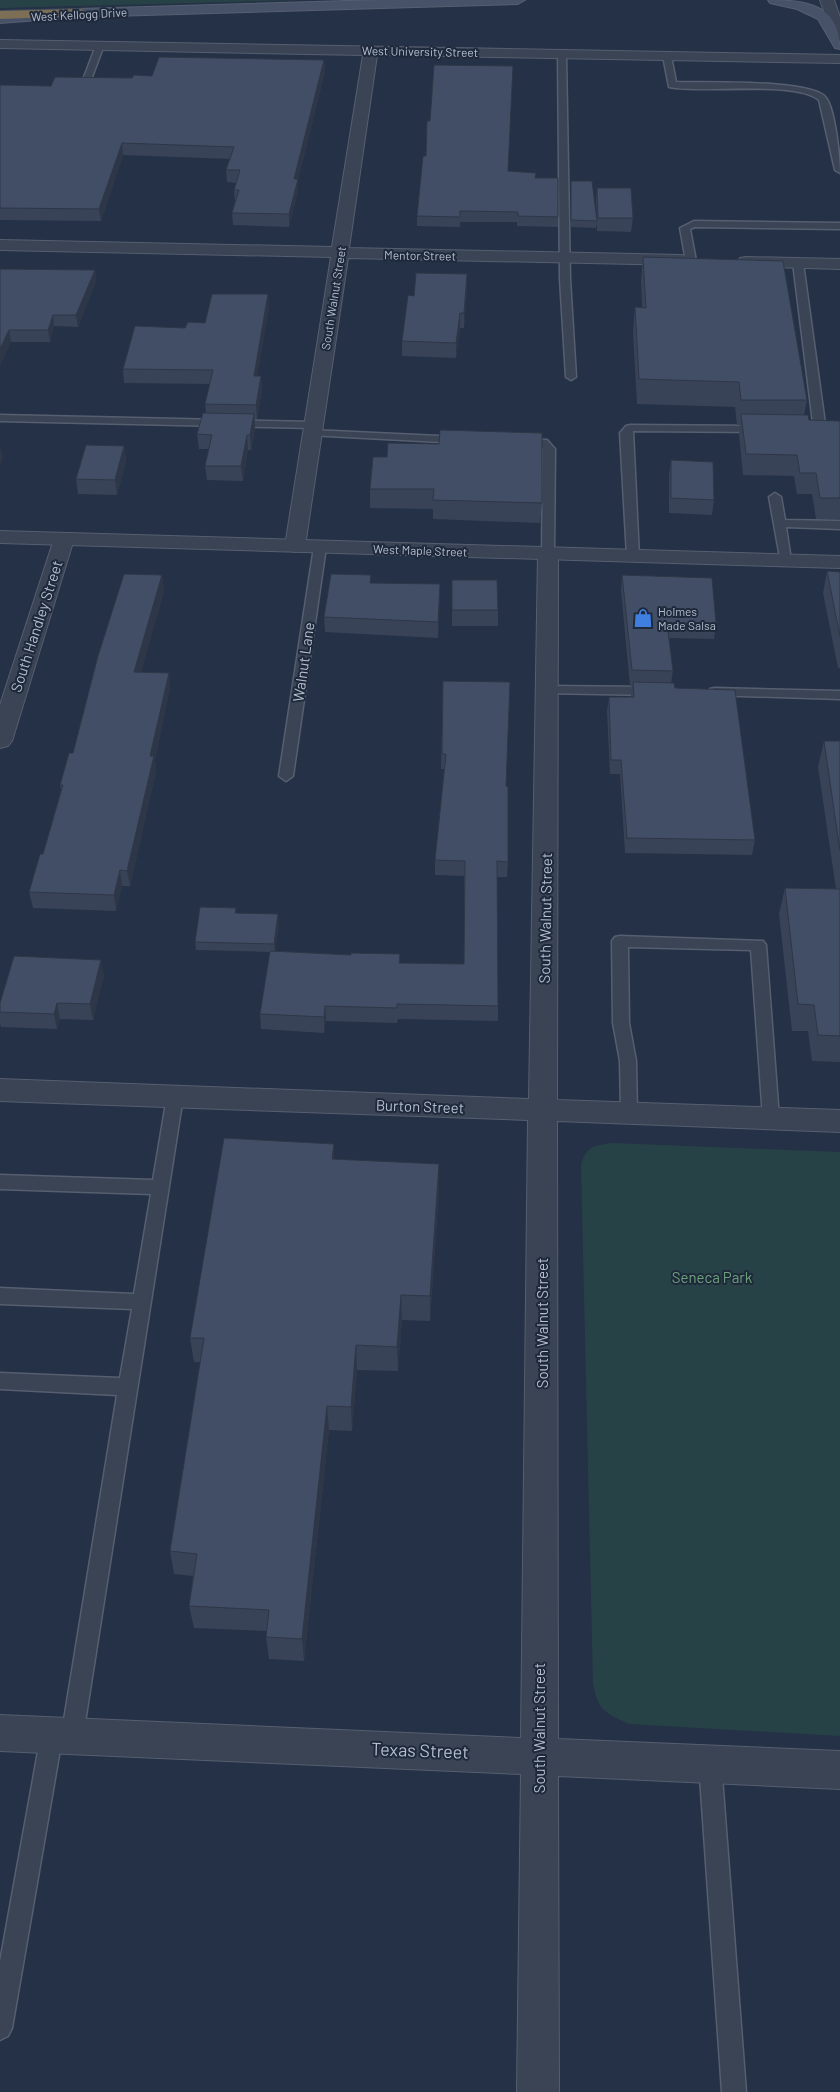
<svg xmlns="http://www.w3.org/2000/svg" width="840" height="2092" font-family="Barlow,sans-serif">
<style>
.green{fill:#274247}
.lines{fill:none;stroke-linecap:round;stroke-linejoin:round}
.service-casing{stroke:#555f70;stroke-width:3}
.minor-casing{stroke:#555f70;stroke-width:2}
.tertiary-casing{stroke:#555f70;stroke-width:2}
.secondary-casing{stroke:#555f70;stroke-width:2}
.motorway-casing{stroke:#414c5d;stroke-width:2}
.service{fill:#3a4455;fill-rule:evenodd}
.minor{fill:#3a4455;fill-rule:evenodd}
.tertiary{fill:#3a4455;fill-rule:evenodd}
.secondary{fill:#475269;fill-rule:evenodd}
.motorway{fill:#7c6f56;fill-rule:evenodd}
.wall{fill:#384358}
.shaded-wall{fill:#2e3747}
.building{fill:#414e66;stroke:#2e3747}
.labels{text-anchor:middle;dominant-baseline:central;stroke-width:4;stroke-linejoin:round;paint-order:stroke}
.far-street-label{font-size:12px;fill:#b7bfce;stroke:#1e293b}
.far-poi-label{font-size:12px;fill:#b7bfce;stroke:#1e293b;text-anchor:start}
.street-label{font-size:15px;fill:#b7bfce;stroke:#1e293b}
.park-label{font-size:15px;fill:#6ca17b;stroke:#1e293b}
.near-street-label{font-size:18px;fill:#b7bfce;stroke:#1e293b}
</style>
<rect width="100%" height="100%" fill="#253146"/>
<g class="green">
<polygon points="0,0 303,0 0,8"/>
<path d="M612,1143L840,1152V1736L629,1724C604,1712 599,1712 593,1684L581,1165C586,1146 594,1146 612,1143Z"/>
</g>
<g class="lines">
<g class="service-casing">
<g id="service">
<polygon points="97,43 104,45 89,85 82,87 81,85"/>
<polygon points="562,51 566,54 570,279 576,377 571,380 566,377 560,279 558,54"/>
<path d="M667,53L671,56L676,82C702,83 814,79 826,98C835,109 840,158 840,173L835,170L819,100C795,80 704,94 669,87L663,56Z"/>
<polygon points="694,221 840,223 840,229 695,227 690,229 696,261 691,264 686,261 680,228"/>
<polygon points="798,260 803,263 826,431 820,434 814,431 793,263"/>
<polygon points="0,415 314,422 320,425 314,428 0,421"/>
<polygon points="630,425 761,426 767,429 761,432 633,431 639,556 633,560 627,556 620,433 626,426"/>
<polygon points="312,430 460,437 466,440 460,443 308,435 308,431"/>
<polygon points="519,439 547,440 555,449 554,554 552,557 548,558 542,554 543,449 540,445 515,444 513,442"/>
<polygon points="775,493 781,497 785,520 840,521 840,529 786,527 791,560 789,563 781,563 769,497"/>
<polygon points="320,543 326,547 293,776 286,781 279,776 314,547"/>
<polygon points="547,686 653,687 660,691 653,695 542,693 540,690"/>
<polygon points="715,688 840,691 840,699 710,695 708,692 710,689"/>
<polygon points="620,936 763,941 766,945 779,1118 777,1123 771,1124 765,1123 763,1118 751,950 628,947 629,1023 636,1061 637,1113 635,1118 629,1119 623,1118 621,1113 620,1061 613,1023 612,941 615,937"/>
<polygon points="175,1091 181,1093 183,1097 83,1735 80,1743 72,1746 64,1743 62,1738 12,2028 8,2036 0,2040 0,1962 41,1735 44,1727 52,1724 60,1727 62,1732 117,1395 0,1389 0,1373 120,1378 132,1309 0,1304 0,1288 134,1294 151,1194 0,1189 0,1175 153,1180 167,1097 169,1093"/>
<polygon points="710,1752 718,1755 721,1763 746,2092 722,2092 699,1763 702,1755"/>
</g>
</g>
<g class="minor-casing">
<g id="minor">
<polygon points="0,40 840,55 840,63 377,55 349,248 681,255 687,256 690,260 687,264 681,265 348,258 305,546 302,550 295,552 288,550 285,546 331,257 0,250 0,240 332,247 363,55 0,48"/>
<polygon points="746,257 840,259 840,269 740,266 737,262 740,258"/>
<polygon points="64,533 71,535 74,539 12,741 8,746 0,748 0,705 54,539 57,535"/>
<polygon points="548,548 555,550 558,554 557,1100 840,1110 840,1132 557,1121 558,1739 840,1751 840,1789 558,1776 559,2092 517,2092 521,1774 0,1751 0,1715 521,1738 528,1120 0,1101 0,1079 529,1099 538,554 541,550"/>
</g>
</g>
<g class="tertiary-casing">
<g id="tertiary">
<polygon points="820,0 834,0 840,17 840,41 833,37"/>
<polygon points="0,531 840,556 840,568 0,543"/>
</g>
</g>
<g class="secondary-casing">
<g id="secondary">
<polygon points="380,0 525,0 518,4 78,17 0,23 0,15 78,9"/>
<path d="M768,0C805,0 840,4 840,49L835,48L818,19L797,9L770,3Z"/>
</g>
</g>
<g class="motorway-casing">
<polygon id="motorway" points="78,9 83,10 85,13 83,16 0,19 0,11"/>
</g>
<use href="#service" class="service"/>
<use href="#minor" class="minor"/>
<use href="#tertiary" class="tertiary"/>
<use href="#secondary" class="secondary"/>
<use href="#motorway" class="motorway"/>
</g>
<g class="wall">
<polygon points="324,60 325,71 298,180 298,191 289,227 233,225 232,213 235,201 234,190 237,183 227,182 226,170 230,159 123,155 101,221 0,220 0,85 51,86"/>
<polygon points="509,171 535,178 558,217 558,227 517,226 517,222 460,222 460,227 417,226 417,216"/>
<polygon points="571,181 597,218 596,201 597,188 633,218 631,232 597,231 597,223 596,228 571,227"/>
<polygon points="643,257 807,400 804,415 809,420 840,421 840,519 816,519 812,494 797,494 794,476 743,475 739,434 740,425 737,425 735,407 637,404 633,332 635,307 642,307 641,281"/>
<polygon points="0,269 95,270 96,281 78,327 54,326 50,342 11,342 0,365"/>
<polygon points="467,288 464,328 460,328 456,358 402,356 402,341 414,296"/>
<polygon points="268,294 269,308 257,376 261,376 262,390 257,419 255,419 255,429 251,450 248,450 243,481 207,480 205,466 209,449 199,449 197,434 206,413 205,404 210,384 124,383 123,369 205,323"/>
<polygon points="124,446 126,461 117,495 78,494 76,479"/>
<polygon points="373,457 542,503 540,523 433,519 433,509 370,508 370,489"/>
<polygon points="671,460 714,500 712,515 669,513 669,475"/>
<polygon points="827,571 840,572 840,668 838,668 823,593"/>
<polygon points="162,575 164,591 141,672 169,673 170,688 155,760 156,771 130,886 122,886 116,911 33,908 29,892 43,854 61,790 60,785 73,753"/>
<polygon points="622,575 716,623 714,639 669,638 673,671 671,683 675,688 755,840 752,855 625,853 620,774 610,774 607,711 609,697 631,697 632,686 630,686 621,590"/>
<polygon points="452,580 498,610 498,626 452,626"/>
<polygon points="440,584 438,638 325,632 324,617"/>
<polygon points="443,681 506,786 508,862 507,877 497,877 498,1006 498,1021 398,1019 397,1023 326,1021 324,1033 261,1029 260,1014 270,952 196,950 195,942 236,908 236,913 279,922 275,951 351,955 400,954 400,963 464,964 464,876 435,875 435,860 444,769 441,769"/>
<polygon points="824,741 840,741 840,1062 812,1061 808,1031 792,1031 779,914 785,888 836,889 818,767"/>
<polygon points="104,975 93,1020 60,1019 57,1029 1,1027 0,1023 0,1003"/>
<polygon points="335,1160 439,1190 430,1321 402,1320 398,1371 357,1370 352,1431 329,1430 304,1661 269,1659 266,1637 266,1631 194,1628 189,1606 193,1576 174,1574 170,1551 200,1362 194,1362 190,1338"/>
</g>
<g class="shaded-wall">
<polygon points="324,60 325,71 298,180 298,191 289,227 289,214 294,179"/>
<polygon points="122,143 123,155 101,221 99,209"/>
<polygon points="95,270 96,281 78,327 76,315"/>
<polygon points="467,274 467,288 464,328 464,313"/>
<polygon points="268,294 269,308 255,390 254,376"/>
<polygon points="460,313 460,328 456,358 456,343"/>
<polygon points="53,315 54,326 50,342 48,330"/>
<polygon points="9,330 11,342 0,365 0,349"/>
<polygon points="261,376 262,390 257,419 256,405"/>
<polygon points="254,414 255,429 251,450 250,435"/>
<polygon points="247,435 248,450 243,481 241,466"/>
<polygon points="0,444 3,458 0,467"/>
<polygon points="124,446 126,461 117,495 115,480"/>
<polygon points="162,575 164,591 137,688 134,672"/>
<polygon points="440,584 440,600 438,638 438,622"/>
<polygon points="169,673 170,688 155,760 156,771 130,886 127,871 150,756"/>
<polygon points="120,870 122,886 116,911 114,895"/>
<polygon points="278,914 279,922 275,952 274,944"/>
<polygon points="101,960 104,975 93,1020 90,1004"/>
<polygon points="57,1003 60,1019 57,1029 54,1014"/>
<polygon points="325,1006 326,1021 324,1033 324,1017"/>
<polygon points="334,1144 335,1169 332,1159"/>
<polygon points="439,1164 439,1190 430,1321 430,1296"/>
<polygon points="401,1295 402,1320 398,1371 397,1347"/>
<polygon points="356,1345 357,1370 352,1431 351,1407"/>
<polygon points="327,1406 329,1430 304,1661 302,1639"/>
</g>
<g class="building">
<polygon points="159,57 324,60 294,179 298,179 289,214 232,213 239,190 234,190 240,170 226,170 234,147 122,143 99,209 0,208 0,85 51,86 55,77 132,78 134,75 152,76"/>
<polygon points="434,65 513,66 508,171 536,173 535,178 558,178 558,217 518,216 518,212 460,211 460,217 417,216 423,156 426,156 427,121 430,121"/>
<polygon points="571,181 592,181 597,221 571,220"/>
<polygon points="597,188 631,188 633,218 598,218"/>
<polygon points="643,257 783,261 807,400 741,400 739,382 639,379 635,307 646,308"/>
<polygon points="0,269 95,270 76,315 53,315 48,330 9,330 0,349"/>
<polygon points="416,273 467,274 464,313 460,313 456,343 402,341 408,295 414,296"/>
<polygon points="212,294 268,294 254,376 261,376 256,405 205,404 213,370 123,369 135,326 185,328 188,322 205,323"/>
<polygon points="203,413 254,414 250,435 247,435 241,466 205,466 212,435 197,434"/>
<polygon points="741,414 808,415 809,420 840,421 840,498 820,498 816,473 800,473 797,455 746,454"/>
<polygon points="440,430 542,433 542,503 433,500 434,489 370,489 373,457 387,457 388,443 439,444"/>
<polygon points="86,445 124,446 115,480 76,479"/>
<polygon points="671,460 713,462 714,500 671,498"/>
<polygon points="827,571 840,572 840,636"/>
<polygon points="124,574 162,575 134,672 169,673 150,756 154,756 127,871 120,870 114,895 29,892 40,854 43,854 63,785 60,785 69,753 73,753 98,656"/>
<polygon points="331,574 371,575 370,583 440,584 438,622 324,617"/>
<polygon points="622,575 712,578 716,623 667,623 673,671 632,670"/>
<polygon points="452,580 497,580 498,610 452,610"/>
<polygon points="443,681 510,682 506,786 508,787 508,862 497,861 498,1006 397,1004 397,1008 325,1006 324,1017 260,1014 270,951 351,955 351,953 400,954 399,963 464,964 465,861 435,860 446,754 442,754"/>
<polygon points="633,682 674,683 675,688 735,690 755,840 627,838 621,760 611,760 609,697 634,697"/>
<polygon points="824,741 840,741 840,851"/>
<polygon points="785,888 840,889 840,1036 818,1035 814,1005 798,1004"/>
<polygon points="200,907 236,908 235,913 278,914 274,944 195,942"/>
<polygon points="14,956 101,960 90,1004 57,1003 54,1014 0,1012 0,1003"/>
<polygon points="224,1138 334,1144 332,1159 439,1164 430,1296 401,1295 397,1347 356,1345 351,1407 327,1406 302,1639 266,1637 269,1610 189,1606 197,1554 170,1551 204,1338 190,1338"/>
</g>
<defs>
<g id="shop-bare" transform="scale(1.5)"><path d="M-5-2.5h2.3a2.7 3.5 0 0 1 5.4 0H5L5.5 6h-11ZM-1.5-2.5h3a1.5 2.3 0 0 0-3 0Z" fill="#3f7fe0" stroke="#1e293b" stroke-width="2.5" paint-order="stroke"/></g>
</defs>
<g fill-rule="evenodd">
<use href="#shop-bare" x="643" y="618"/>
</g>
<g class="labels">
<g class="far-street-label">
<text transform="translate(79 14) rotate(-3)">West Kellogg Drive</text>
<text transform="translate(420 51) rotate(1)">West University Street</text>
<text transform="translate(420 255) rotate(1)">Mentor Street</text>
<text transform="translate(333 298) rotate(-81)">South Walnut Street</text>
<text transform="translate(420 550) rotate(2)">West Maple Street</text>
</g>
<g class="far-poi-label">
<text x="658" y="611">Holmes<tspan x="658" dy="14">Made Salsa</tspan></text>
</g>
<g class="street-label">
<text transform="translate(36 626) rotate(-72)">South Handley Street</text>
<text transform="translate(303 662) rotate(-82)">Walnut Lane</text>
<text transform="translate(545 918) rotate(-89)">South Walnut Street</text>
<text transform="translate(420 1106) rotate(2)">Burton Street</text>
<text transform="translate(542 1323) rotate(-90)">South Walnut Street</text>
<text transform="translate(539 1728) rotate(-90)">South Walnut Street</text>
</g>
<g class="park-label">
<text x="712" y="1277">Seneca Park</text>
</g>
<g class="near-street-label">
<text transform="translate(420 1750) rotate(2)">Texas Street</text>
</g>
</g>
</svg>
